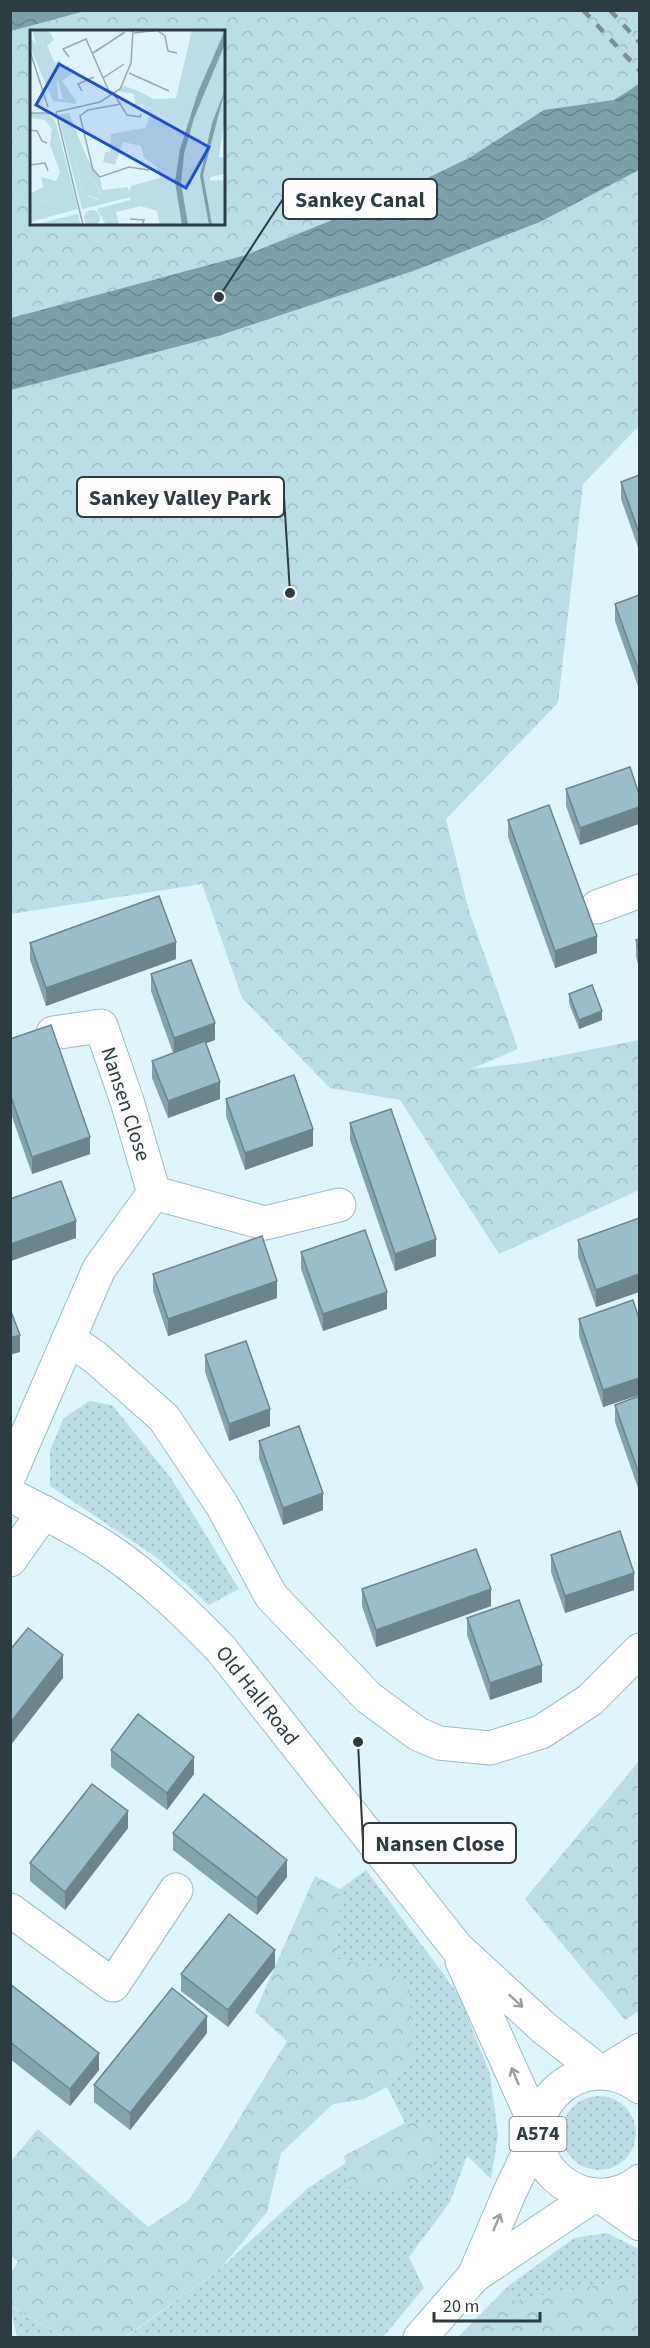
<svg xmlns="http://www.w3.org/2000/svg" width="650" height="2348" font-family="'Source Sans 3',sans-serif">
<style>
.grass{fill:url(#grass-dots)}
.forest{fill:url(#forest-crowns);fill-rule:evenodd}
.water{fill:url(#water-waves)}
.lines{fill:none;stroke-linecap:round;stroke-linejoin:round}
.minor-casing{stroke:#98bcc7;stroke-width:35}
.major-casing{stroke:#98bcc7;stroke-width:35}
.minor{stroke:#fff;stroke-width:33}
.major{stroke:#fff;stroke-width:33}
.rail{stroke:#7d8f94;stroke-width:4.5;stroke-dasharray:10 10;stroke-linecap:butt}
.wall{fill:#84a3ad}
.shaded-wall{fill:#6c858d}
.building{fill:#9abec9;stroke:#6c858d;stroke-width:1.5}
.oneway{stroke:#969ea0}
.labels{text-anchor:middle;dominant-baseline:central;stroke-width:6;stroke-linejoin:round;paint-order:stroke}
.shield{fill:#fefefe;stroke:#6c7679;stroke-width:1.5}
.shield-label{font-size:20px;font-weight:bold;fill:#2d3c40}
.street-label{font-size:21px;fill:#2d3c40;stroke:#fefefe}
.inset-road{fill:none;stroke:#98abb1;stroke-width:1.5}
.view{fill:#1d4ed8;fill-opacity:0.15;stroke:#1d4ed8;stroke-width:3}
.inset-edge{fill:none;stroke:#2d3c40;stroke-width:3}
.leader{fill:none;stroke:#2d3c40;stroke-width:2}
.callout-dot{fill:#2d3c40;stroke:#fefefe;stroke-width:2}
.callout{fill:#fefefe;stroke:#2d3c40;stroke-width:2}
.callout-label{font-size:22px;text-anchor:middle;font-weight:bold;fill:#2d3c40}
</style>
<defs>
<pattern id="grass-dots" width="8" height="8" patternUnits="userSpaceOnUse" patternTransform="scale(1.5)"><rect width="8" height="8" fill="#bcdce6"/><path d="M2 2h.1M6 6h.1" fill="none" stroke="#a2bec6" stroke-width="1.8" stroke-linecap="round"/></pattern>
<pattern id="forest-crowns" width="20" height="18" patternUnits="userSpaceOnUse" patternTransform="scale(1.5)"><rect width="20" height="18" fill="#bcdce6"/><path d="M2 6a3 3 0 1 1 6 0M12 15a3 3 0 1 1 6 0" fill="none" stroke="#a2bec6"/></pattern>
<pattern id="water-waves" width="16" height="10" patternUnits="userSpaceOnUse" patternTransform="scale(1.5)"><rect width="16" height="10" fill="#7ca0aa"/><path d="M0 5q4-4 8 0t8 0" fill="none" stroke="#66848c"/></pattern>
</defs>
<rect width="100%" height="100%" fill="#dff5fc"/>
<g class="grass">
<polygon points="89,1401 112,1405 171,1478 239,1589 209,1605 156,1557 50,1486 50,1450 64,1418"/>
<polygon points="366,1870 459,1995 490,2074 498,2135 491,2179 467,2156 450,2202 409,2257 424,2288 383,2337 125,2338 221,2268 308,2188 346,2163 350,2187 427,2123 405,2123 387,2087 413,2061 389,1970 337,1959 340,1889"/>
<circle cx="599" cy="2133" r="37"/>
<polygon points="607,2233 639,2249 639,2277 515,2301 507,2287 574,2238"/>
<polygon points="10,2306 63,2337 17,2337"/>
</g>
<g class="forest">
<path d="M11,11H639V426L583,484L558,703L446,819L469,911L518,1049L471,1069L523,1063L639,1040V1190L499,1254L400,1100L330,1088L242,998L202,884L11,914ZM32,32H224V224H32Z"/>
<polygon points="639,1761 639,2011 625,2020 525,1899"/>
<polygon points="315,1876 340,1889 337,1959 389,1970 410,1991 413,2061 387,2087 364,2099 333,2104 281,2153 267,2212 221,2268 125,2337 63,2337 11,2306 11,2273 18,2262 11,2256 11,2161 38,2129 148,2227 189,2200 287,2041 255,2012"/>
<polygon points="405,2123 427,2123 440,2146 427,2180 390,2191 350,2187 344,2156"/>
<polygon points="639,2277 639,2337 458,2337 507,2287 515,2301"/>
</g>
<g class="water">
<polygon points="11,10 85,10 85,11 11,31"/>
<polygon points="639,84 639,170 540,222 413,271 218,336 11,390 11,318 246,255 384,199 469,158 544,110 614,100"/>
</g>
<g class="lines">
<g class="minor-casing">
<g id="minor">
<polyline points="597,907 640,891"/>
<polyline points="154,1193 265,1223 339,1205"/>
<polyline points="69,1339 96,1358 164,1418 222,1505 271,1596 369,1698 418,1734 439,1743 490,1748 541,1732 590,1700 640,1650"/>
<polyline points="10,1474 99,1269 154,1193 127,1101 101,1026 53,1033"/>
<path id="s1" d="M10,1495C44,1512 76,1529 107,1549C149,1577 186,1613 221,1649L457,1948L544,2028L600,2072"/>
<polyline points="10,1560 44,1512"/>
<polyline points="10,1910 113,1985 176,1890"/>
<polyline points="462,1961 538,2130"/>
<polyline points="600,2196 640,2224"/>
</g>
</g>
<g class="major-casing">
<g id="major">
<polyline points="604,2072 640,2050"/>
<path d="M640,2087C579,2041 503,2119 553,2174C562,2183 571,2190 584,2193C604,2198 624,2194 640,2181"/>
<polyline points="474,2276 509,2194 538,2133"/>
<polyline points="420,2338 474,2276 593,2196"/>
</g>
</g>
<use href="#minor" class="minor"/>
<use href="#major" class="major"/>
<g class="rail">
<polyline points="583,10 640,71"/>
<polyline points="610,10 640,43"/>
</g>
</g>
<g class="wall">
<polygon points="639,475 639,550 621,499 621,482"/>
<polygon points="639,595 639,689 615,621 615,604"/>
<polygon points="630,767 580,845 566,806 566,789"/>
<polygon points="508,820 597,953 555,968 508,837"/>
<polygon points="639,939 639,967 636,957 636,940"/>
<polygon points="30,943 176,959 46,1006 30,960"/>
<polygon points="151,974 215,1040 205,1043 220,1099 168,1118 152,1078 152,1061 173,1053 151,991"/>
<polygon points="569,994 602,1020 579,1029 569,1003"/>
<polygon points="10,1039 90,1154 32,1174 10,1111"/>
<polygon points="226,1099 313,1146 245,1170 226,1116"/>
<polygon points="350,1123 436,1256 395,1271 350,1140"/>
<polygon points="639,1218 639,1292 596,1307 578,1257 578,1240"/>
<polygon points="301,1252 387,1309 323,1331 301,1269"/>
<polygon points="153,1274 277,1298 168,1336 153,1291"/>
<polygon points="579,1319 639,1319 639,1395 603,1407 579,1336"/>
<polygon points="205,1355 270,1426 229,1441 205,1372"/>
<polygon points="639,1396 639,1491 615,1422 615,1405"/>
<polygon points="259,1441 323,1510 283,1525 259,1458"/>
<polygon points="551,1555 634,1590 565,1613 551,1572"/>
<polygon points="362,1589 491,1606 376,1647 362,1606"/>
<polygon points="467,1618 542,1682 490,1700 467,1635"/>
<polygon points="111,1750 194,1774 167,1810 111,1767"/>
<polygon points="128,1828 65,1910 30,1881 30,1863"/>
<polygon points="173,1833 287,1877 257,1915 173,1850"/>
<polygon points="275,1967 228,2027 181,1991 181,1974"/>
<polygon points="10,1984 99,2070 70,2106 10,2059"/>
<polygon points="207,2033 130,2130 94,2102 94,2085"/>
</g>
<g class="shaded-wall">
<polygon points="639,807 639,824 580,845 580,828"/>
<polygon points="597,936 597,953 555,968 555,951"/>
<polygon points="176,942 176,959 46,1006 46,988"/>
<polygon points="602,1011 602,1020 579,1029 579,1020"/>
<polygon points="215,1023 215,1040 174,1055 174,1038"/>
<polygon points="220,1082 220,1099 168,1118 168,1101"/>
<polygon points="313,1129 313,1146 245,1170 245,1153"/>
<polygon points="90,1137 90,1154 32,1174 32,1157"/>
<polygon points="76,1221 76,1238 11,1261 11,1244"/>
<polygon points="436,1239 436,1256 395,1271 395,1254"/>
<polygon points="639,1274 639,1292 596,1307 596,1290"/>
<polygon points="277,1281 277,1298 168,1336 168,1319"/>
<polygon points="387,1292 387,1309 323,1331 323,1314"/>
<polygon points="20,1335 20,1352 10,1355 10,1338"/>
<polygon points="639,1378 639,1395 603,1407 603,1390"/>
<polygon points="270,1409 270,1426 229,1441 229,1424"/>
<polygon points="323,1493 323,1510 283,1525 283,1508"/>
<polygon points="634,1573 634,1590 565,1613 565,1596"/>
<polygon points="491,1589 491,1606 376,1647 376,1630"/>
<polygon points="63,1655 63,1678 10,1746 10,1723"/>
<polygon points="542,1665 542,1682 490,1700 490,1683"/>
<polygon points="194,1757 194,1774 167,1810 167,1793"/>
<polygon points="128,1811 128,1828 65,1910 65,1892"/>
<polygon points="287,1860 287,1877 257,1915 257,1898"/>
<polygon points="275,1950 275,1967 228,2027 228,2010"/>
<polygon points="207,2016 207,2033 130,2130 130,2113"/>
<polygon points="99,2053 99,2070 70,2106 70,2089"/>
</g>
<g class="building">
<polygon points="639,475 639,533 621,482"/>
<polygon points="639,595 639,672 615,604"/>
<polygon points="630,767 639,794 639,807 580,828 566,789"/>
<polygon points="549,805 597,936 555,951 508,820"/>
<polygon points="159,896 176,942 46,988 30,943"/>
<polygon points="639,939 639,950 636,940"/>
<polygon points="191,960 215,1023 174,1038 151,974"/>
<polygon points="592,985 602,1011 579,1020 569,994"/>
<polygon points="51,1025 90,1137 32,1157 10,1094 10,1039"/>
<polygon points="205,1041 220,1082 168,1101 152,1061"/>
<polygon points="294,1075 313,1129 245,1153 226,1099"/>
<polygon points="391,1109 436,1239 395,1254 350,1123"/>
<polygon points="61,1181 76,1221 11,1244 10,1199"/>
<polygon points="639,1218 639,1274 596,1290 578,1240"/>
<polygon points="365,1230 387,1292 323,1314 301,1252"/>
<polygon points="262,1236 277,1281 168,1319 153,1274"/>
<polygon points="633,1300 639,1319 639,1378 603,1390 579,1319"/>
<polygon points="10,1309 20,1335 10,1338"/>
<polygon points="246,1341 270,1409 229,1424 205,1355"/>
<polygon points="639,1396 639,1474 615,1405"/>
<polygon points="299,1426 323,1493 283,1508 259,1441"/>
<polygon points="620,1531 634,1573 565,1596 551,1555"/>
<polygon points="476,1549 491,1589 376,1630 362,1589"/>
<polygon points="519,1600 542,1665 490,1683 467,1618"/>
<polygon points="28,1628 63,1655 10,1723 10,1650"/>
<polygon points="138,1714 194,1757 167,1793 111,1750"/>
<polygon points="92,1784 128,1811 65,1892 30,1863"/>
<polygon points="204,1794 287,1860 257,1898 173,1833"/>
<polygon points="229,1914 275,1950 228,2010 181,1974"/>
<polygon points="10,1984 99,2053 70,2089 10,2042"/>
<polygon points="172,1988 207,2016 130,2113 94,2085"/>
</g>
<defs><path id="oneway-shaft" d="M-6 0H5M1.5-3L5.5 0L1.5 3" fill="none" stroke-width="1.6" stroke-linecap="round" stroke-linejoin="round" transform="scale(1.5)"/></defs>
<g class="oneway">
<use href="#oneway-shaft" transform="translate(516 2001) rotate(42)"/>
<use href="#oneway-shaft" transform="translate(515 2076) rotate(-113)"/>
<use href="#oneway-shaft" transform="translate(497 2222) rotate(-67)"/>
</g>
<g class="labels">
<rect class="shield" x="509.5" y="2117" width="57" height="34" rx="4.5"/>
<g class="shield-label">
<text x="538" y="2134">A574</text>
</g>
<g class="street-label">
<text transform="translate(126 1104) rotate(72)">Nansen Close</text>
<text stroke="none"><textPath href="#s1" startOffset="322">Old Hall Road</textPath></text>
</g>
</g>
<g transform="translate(30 30)">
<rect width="195" height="195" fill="#dff5fc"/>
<path d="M3,0L17,4L12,13L21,33L32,36L27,51L28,69H42L47,74L23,71L0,17V6L6,15ZM93,55L110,62L124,69L120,74L105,75L104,64L88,61ZM57,128L59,144L70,162L69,169L52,164L46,130ZM0,171L28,172L29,180L1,187Z" fill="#bcdce6"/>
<path d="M8,0H19L24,10L17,16L25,33L30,30L34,38L39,36L42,44L32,51L47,72L33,70L25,40L31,36L21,33L12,13L17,4H8ZM162,0H195V87L189,127L195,128V144L180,147V151L195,150V195H130L127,181L111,176L86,182L89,195H76L67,179L100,170V167L52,179L28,85L39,83L57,128L70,147L72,160L98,157L99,162L101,156L130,148L127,137L114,128L111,116L93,112L85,135L73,132L75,122H80L81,104L115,98L121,84L112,76L124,69L146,68ZM56,128L59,144L71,162L68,170L52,164L46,131ZM0,83H18L26,93L48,179L0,192V187L29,180L28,172L0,171V164L13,157L11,147L26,151L30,142L20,114L22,99L15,90L0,88ZM54 188a8 8 0 1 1 16 0a8 8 0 1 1-16 0ZM48,184L51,195H2Z" fill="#bcdce6" fill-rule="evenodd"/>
<path d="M195,0V14L164,88L154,124L151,153L158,195H152L145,152L150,119L168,62ZM195,60L173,145L182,195H179L170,146L182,93Z" fill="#7ca0aa"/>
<path class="inset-road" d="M128,1L135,6L138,21L147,23M104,3L129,0M0,21L18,77M63,23L95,2M39,27L33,19L56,9L81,66M99,43L139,61M73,48L94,34M52,61L48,54L64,47M84,64L97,85L110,87L111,84M91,74L58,80L50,86L63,140L70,147L99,137L119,140M26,82L70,72L90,59L101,33L103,0M26,82L53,195M0,83H19M0,100L7,101L12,111L17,113M0,135L15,133L18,141M100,189L114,190L112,195"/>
<path class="view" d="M29,34L179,117L156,158L6,75Z"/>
<rect width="195" height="195" class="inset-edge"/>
</g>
<path class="leader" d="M219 297L283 199M290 593L284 497M358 1742L363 1843"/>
<g class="callout-dot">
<circle cx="219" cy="297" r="6"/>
<circle cx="290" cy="593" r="6"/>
<circle cx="358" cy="1742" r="6"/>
</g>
<g class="callout">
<rect x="283" y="179" width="154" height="40" rx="6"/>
<rect x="77" y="477" width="207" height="40" rx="6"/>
<rect x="363" y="1823" width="153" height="40" rx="6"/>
</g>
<g class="callout-label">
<text x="360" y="207">Sankey Canal</text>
<text x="180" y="505">Sankey Valley Park</text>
<text x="440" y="1851">Nansen Close</text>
</g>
<rect width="650" height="2348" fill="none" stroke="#2d3c40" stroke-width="24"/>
<path d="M434 2312v9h106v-9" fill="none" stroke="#2d3c40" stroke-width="3"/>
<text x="443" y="2312" font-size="18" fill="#2d3c40" stroke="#fefefe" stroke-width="4.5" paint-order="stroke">20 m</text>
</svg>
